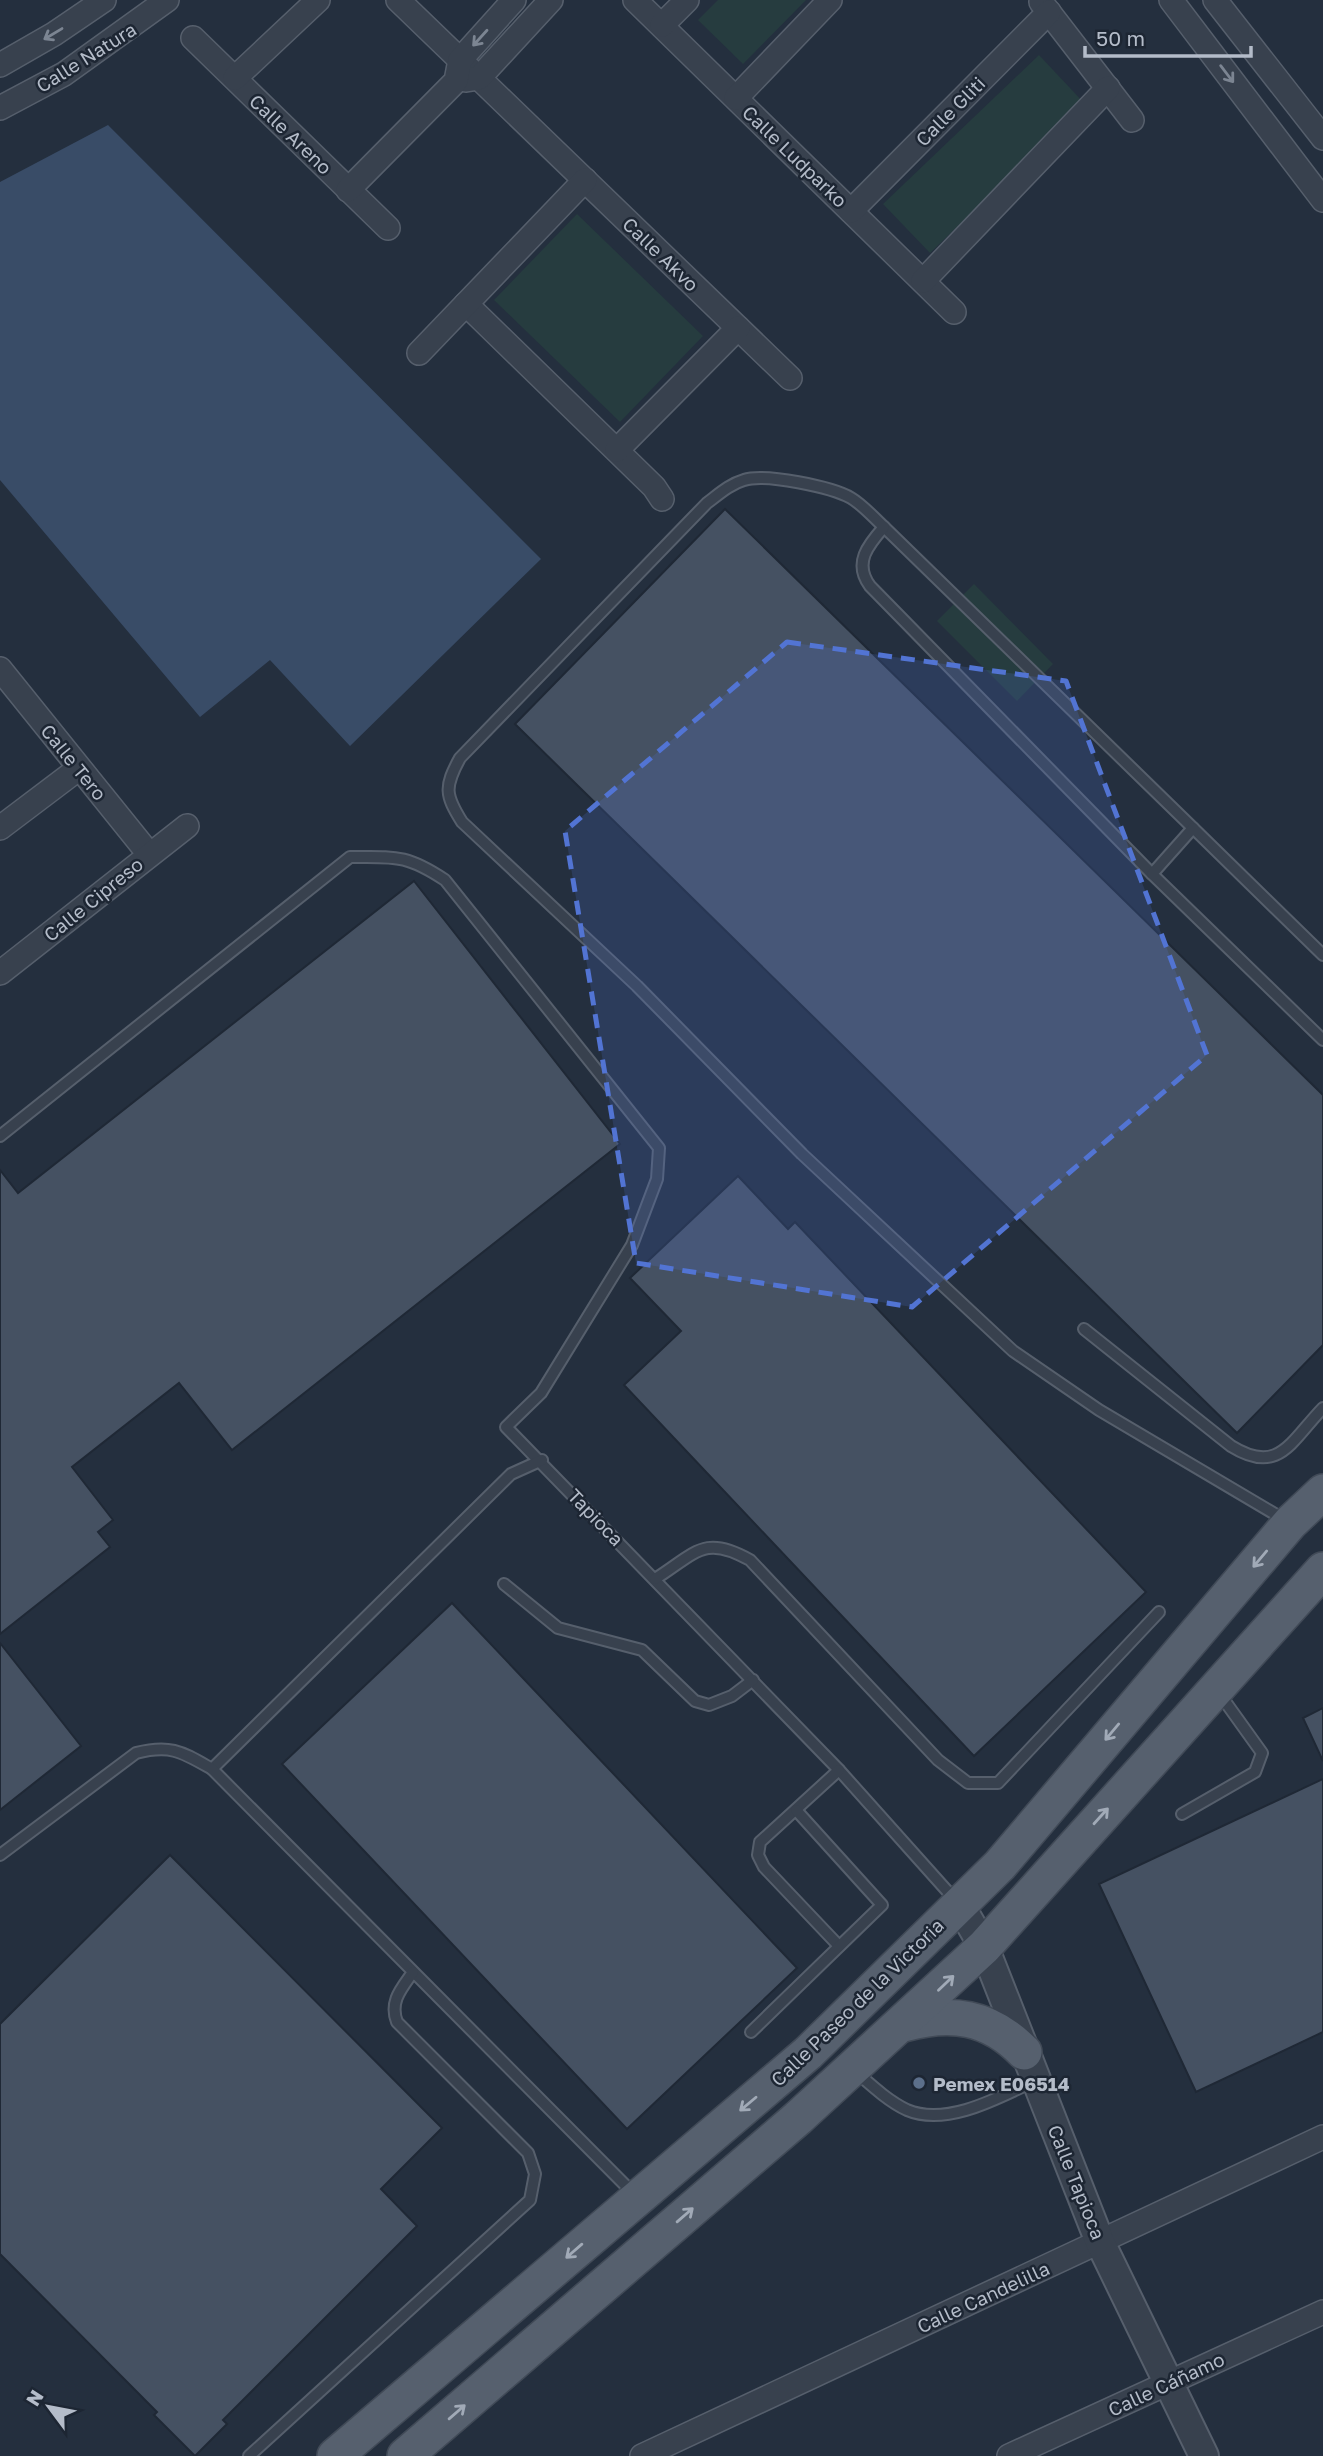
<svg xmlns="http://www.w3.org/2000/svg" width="1323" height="2456" font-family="'Golos Text',sans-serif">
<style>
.green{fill:#263c3f}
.water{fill:#394c67}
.building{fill:#455162;stroke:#1f2835;stroke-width:2}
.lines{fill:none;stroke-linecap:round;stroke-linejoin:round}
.service-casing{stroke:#565f6c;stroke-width:14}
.minor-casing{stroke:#565f6c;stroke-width:26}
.tertiary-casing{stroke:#565f6c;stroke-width:32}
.primary-casing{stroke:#414a57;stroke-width:38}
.service{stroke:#38414e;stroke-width:10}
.minor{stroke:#38414e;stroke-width:23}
.tertiary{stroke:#38414e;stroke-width:28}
.primary{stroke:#56606e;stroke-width:35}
.oneway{stroke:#7c8592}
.oneway2{stroke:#a1aab7}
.marked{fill:#5274d3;fill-opacity:0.2;stroke:#5274d3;stroke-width:5;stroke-dasharray:14 9;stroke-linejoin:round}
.service-dot{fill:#5c6f8a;stroke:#1d2633;stroke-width:2.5}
.labels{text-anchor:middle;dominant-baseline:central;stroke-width:5;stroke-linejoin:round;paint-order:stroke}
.street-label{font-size:19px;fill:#b4bcc9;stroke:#1d2633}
.poi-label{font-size:19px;font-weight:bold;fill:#b4bcc9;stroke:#1d2633;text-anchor:start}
</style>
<rect width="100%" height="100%" fill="#242f3e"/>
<g class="green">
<polygon points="718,0 806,0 743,64 698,20"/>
<polygon points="1039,55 1085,104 930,253 883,204"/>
<polygon points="577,214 703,336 620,422 494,300"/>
<polygon points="974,584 1053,664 1017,701 937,621"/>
</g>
<polygon class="water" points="108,125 541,559 350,746 270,660 200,717 0,480 0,182"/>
<g class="building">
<polygon points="725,509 1323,1095 1323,1345 1237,1433 515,724"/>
<polygon points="414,881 620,1144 232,1450 179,1383 72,1467 113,1520 98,1532 110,1547 0,1634 0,1170 18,1193"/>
<polygon points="738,1176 788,1229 795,1222 1146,1592 974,1756 624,1385 681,1331 630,1278"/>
<polygon points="452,1603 797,1968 627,2129 282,1764"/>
<polygon points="0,1643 81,1746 0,1810"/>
<polygon points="1323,1708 1323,1761 1303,1718"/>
<polygon points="1323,1779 1323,2032 1196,2092 1099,1884"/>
<polygon points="170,1855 442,2128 381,2189 417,2226 223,2420 227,2424 195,2456 154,2415 157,2412 0,2254 0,2024"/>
</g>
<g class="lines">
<g class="service-casing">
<g id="service">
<polyline points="884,527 1193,828"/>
<path d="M1152,874L870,586C853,563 868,545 884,527C874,518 863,505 851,498C832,487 765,473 744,480C730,484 719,494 707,503L460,758C444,787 445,795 462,822L637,986L802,1154L1013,1351L1099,1410L1285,1520"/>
<polyline points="1323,955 1193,828 1152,874 1323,1040"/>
<path d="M0,1136L350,857C395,857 406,854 445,880L659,1148L657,1179L632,1245L541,1393L506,1427L839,1770L957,1902"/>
<path d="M1084,1329L1231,1446C1279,1476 1291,1441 1323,1408"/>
<path d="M655,1579C696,1553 704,1534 750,1560L938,1760L968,1783H998L1159,1612"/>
<polyline points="504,1584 558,1628 642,1650 695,1701 709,1705 732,1696 753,1680"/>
<polyline points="212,1769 511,1474 542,1460"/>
<polyline points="1182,1814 1255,1772 1262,1753 1219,1693"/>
<path d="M0,1855L136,1753C171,1744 182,1752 212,1769L635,2195"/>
<polyline points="839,1946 764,1867 758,1855 760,1842 839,1770"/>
<polyline points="751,2032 882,1905 796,1810"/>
<path d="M855,2071C871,2085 888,2101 907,2110C947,2127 1000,2097 1036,2080"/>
<path d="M249,2456L530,2200L535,2174L528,2153L397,2022C389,2001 402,1988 413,1972"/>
</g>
</g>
<g class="minor-casing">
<g id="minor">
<polyline points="398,0 790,378"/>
<polyline points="635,0 954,312"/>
<polyline points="1171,0 1323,200"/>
<polyline points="1215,0 1323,138"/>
<polyline points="1041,2 1132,120"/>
<polyline points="662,25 687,0"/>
<polyline points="193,38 388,228"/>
<polyline points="0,65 54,34 104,0"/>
<polyline points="235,78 318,0"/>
<polyline points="466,80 479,78 551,0"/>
<polyline points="736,98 830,0"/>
<polyline points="0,108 64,74 167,0"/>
<polyline points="348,190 456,81 460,60 514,0"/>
<polyline points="851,211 1049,12"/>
<polyline points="923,281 1108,88"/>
<polyline points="466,304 654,487 662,499"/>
<polyline points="419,353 585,180"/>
<polyline points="617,450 738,328"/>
<polyline points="0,669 149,854"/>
<polyline points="0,828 78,769"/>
<polyline points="0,973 187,826"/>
<polyline points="642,2456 1323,2137"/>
<polyline points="1009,2456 1323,2312"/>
</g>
</g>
<g class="tertiary-casing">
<polyline id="tertiary" points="959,1904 984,1947 1100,2242 1204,2456"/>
</g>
<g class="primary-casing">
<g id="primary">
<path d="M904,2024C951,2011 989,2016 1024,2052"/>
<polyline points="335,2456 808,2053 1000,1865 1290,1523 1323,1492"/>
<polyline points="405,2456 798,2118 984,1947 1323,1570"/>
</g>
</g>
<use href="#service" class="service"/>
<use href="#minor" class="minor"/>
<use href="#tertiary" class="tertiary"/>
<use href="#primary" class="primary"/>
</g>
<defs><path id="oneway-shaft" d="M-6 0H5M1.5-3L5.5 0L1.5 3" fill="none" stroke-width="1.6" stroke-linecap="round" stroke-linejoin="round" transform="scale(1.75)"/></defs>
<g class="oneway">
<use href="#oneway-shaft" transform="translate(53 34) rotate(149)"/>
<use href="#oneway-shaft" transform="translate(480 38) rotate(132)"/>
<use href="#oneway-shaft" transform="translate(1227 74) rotate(53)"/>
</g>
<g class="oneway2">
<use href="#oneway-shaft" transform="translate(1260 1559) rotate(130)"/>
<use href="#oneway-shaft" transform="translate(1112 1732) rotate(130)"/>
<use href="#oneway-shaft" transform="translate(1101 1816) rotate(-48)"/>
<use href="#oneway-shaft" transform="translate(946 1983) rotate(-44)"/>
<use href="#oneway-shaft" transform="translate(748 2104) rotate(140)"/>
<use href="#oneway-shaft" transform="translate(685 2215) rotate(-41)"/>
<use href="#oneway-shaft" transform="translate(574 2251) rotate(139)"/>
<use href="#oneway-shaft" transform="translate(457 2412) rotate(-41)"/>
</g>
<path class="marked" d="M787,642L1066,681L1207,1055L912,1307L636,1263L565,831Z"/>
<circle class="service-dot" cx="919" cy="2083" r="7"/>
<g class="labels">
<g class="street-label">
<text transform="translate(86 57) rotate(-32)">Calle Natura</text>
<text transform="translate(950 111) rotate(-45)">Calle Gliti</text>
<text transform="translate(291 134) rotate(44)">Calle Areno</text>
<text transform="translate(795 156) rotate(44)">Calle Ludparko</text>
<text transform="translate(661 254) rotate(44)">Calle Akvo</text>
<text transform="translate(74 762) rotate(51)">Calle Tero</text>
<text transform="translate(93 899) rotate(-39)">Calle Cipreso</text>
<text transform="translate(596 1517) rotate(46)">Tapioca</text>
<text transform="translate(857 2002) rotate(-44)">Calle Paseo de la Victoria</text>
<text transform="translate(1077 2182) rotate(68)">Calle Tapioca</text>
<text transform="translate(983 2297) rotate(-25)">Calle Candelilla</text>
<text transform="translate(1166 2384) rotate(-25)">Calle Cáñamo</text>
</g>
<g class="poi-label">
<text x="933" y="2083">Pemex E06514</text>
</g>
</g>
<g transform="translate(49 2407) rotate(302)" stroke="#1d2633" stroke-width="5" paint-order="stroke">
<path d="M0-5L12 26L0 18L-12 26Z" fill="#b4bcc9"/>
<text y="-10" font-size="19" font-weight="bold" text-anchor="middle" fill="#b4bcc9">N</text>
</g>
<path d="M1085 46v10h166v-10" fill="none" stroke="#b4bcc9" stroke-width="3.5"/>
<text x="1096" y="46" font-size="21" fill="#b4bcc9" stroke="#1d2633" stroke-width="5" paint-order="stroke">50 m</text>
</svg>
